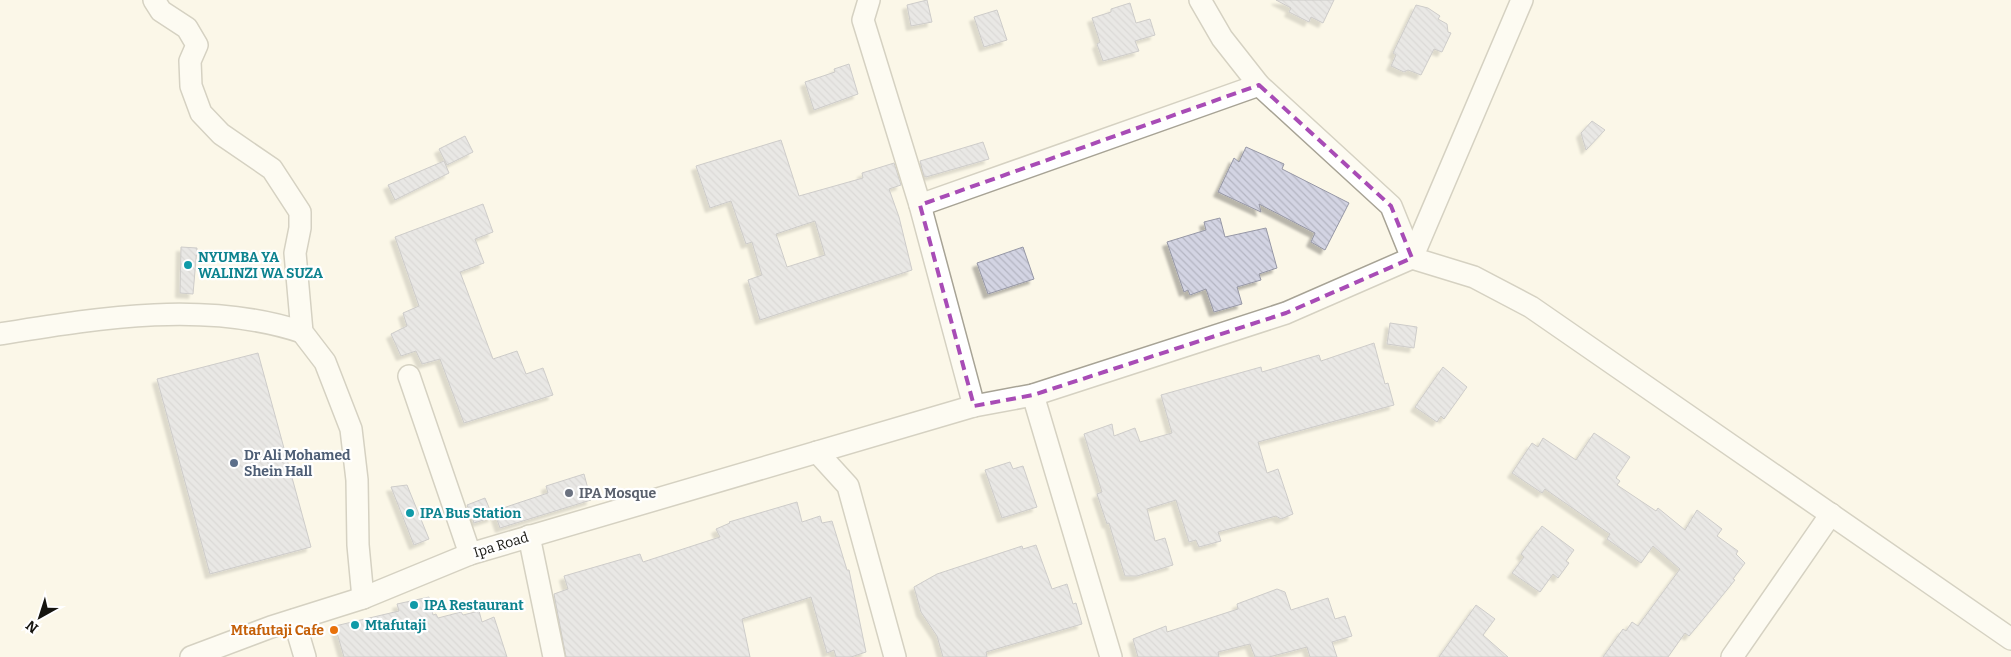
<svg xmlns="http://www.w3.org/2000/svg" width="2011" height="657" font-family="Bitter,serif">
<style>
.building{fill:url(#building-back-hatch);stroke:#9697a5;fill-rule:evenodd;filter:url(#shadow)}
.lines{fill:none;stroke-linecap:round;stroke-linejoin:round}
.minor-casing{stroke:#a7a395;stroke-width:24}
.minor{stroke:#fff;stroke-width:21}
.marked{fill:none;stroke:#a84cb6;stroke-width:4;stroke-dasharray:10 6;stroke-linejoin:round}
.culture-dot{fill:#0f9aa8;stroke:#fff;stroke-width:2}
.service-dot{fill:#5c6f8a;stroke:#fff;stroke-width:2}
.worship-dot{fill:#6b7280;stroke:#fff;stroke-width:2}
.food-dot{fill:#e8710a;stroke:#fff;stroke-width:2}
.labels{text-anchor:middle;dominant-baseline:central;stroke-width:4.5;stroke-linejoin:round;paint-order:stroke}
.culture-label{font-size:14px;font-weight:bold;fill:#0d838f;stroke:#fff;text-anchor:start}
.service-label{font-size:14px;font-weight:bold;fill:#4e5e75;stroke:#fff;text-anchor:start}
.worship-label{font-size:14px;font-weight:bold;fill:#5b616d;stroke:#fff;text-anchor:start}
.street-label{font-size:14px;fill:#15140f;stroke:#fff}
.food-label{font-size:14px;font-weight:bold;fill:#c56008;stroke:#fff;text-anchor:end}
</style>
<defs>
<pattern id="building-back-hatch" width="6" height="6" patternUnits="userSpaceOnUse" patternTransform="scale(1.25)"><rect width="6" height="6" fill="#d3d4e3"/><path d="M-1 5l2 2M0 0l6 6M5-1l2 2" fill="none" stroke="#b4b5c2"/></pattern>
<filter id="shadow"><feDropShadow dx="-4.5" dy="4.5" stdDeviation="1" flood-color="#0004"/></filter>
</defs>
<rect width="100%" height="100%" fill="#fbf7e8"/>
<g class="building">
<polygon points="927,0 932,22 911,26 907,5"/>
<polygon points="1276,0 1334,0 1323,23 1311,17 1309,22 1289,12 1291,8"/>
<polygon points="1130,3 1136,23 1150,19 1155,35 1135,41 1139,51 1103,61 1097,44 1100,42 1092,18 1111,12 1111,9"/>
<polygon points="1416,5 1428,8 1440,16 1438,19 1447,24 1448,32 1451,33 1442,52 1434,49 1421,75 1408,70 1404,72 1391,66 1396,55 1393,53"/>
<polygon points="997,10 1007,40 984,47 974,17"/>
<polygon points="849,64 858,94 814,110 805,82 835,72 834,69"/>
<polygon points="1592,121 1605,130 1586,150 1581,133"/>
<polygon points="465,136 473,152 447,165 439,149"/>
<path d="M781,140L799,196L863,178L862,173L894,163L901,185L889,189L899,217L912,270L760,320L748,280L762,275L752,242L746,244L731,201L710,208L696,166ZM815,221L825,255L787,267L776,234Z"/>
<polygon points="983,142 989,159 926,177 924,176 920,161"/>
<polygon points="1246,147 1284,164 1282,169 1349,203 1325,250 1311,242 1315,233 1259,204 1261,212 1218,192 1234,158 1239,162"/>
<polygon points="444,161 449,173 395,200 388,185"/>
<polygon points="483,204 493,232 475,239 484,263 460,272 493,359 517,351 526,374 543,368 553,395 464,423 440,359 422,364 416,351 401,356 391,334 407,326 403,313 419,306 395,237"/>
<polygon points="1220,218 1225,237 1266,228 1277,268 1259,274 1261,280 1237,287 1242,304 1214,312 1206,289 1190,295 1188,290 1184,292 1167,242 1206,230 1204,222"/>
<polygon points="181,247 197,248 193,294 180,293"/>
<polygon points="1023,247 1034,279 988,294 977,263"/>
<polygon points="1390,323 1417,327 1414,348 1387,344"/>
<polygon points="1374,343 1385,384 1388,383 1394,405 1258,442 1267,473 1278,469 1293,514 1281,519 1276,516 1218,532 1221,541 1199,547 1196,540 1189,542 1176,500 1147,509 1155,541 1165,538 1173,565 1137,576 1125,576 1109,523 1107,524 1097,494 1102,492 1084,434 1112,424 1114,436 1135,428 1140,442 1172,433 1161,395 1261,367 1262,372 1319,355 1321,361"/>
<polygon points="258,353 311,547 210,574 157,379"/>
<polygon points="1443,367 1467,387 1444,419 1441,416 1437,422 1415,407"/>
<polygon points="1594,433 1630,457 1616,478 1620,481 1617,485 1656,511 1658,508 1685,530 1697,510 1722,529 1717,536 1738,551 1736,554 1745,563 1733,579 1735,580 1700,623 1689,636 1685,633 1668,657 1603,657 1623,629 1626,631 1632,622 1638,626 1680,569 1653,546 1641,563 1607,539 1610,534 1545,489 1542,493 1512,473 1532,443 1538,447 1543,438 1576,460"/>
<polygon points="1010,462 1013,469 1023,466 1037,507 1002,518 985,470"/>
<polygon points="584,474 591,500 500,528 494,511 548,493 546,486"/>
<polygon points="407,485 429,539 414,545 391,487"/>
<polygon points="485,498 493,517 474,523 467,505"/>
<polygon points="797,502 802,522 820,516 822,523 832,521 847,570 849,570 866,652 851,657 836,657 834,650 827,653 811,597 742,619 750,657 566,657 554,594 568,589 564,576 640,554 643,562 720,537 716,529 730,523 729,522"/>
<polygon points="1542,526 1574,550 1566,561 1569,563 1558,578 1553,574 1540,592 1512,573 1524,557 1521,554"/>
<polygon points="1036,545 1052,589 1067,584 1073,604 1076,603 1082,624 986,652 987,657 943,657 937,636 921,612 914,587 937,574 1022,546 1023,549"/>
<polygon points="1277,589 1285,592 1291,610 1328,598 1335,619 1345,616 1352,636 1332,642 1337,657 1310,657 1307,647 1269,657 1255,657 1250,644 1218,652 1219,657 1138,657 1133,639 1166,626 1167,632 1238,609 1237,604"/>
<polygon points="429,597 433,615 436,614 438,618 461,612 463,615 479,611 482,622 494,617 507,657 344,657 335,626 399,611 397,604"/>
<polygon points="1476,605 1495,619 1483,635 1508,657 1439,657"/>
</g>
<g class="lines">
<g class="minor-casing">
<g id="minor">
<polyline points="154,0 161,11 187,28 197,45 190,61 191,86 201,113 221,134 272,169 300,212 300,228 295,253 302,332 325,362 351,429 357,480 358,545 363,598"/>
<polyline points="869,0 863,20 920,205"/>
<polyline points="1200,0 1222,38 1259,85 1391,206 1412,258"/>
<polyline points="1412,258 1522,0"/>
<path d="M0,334C99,318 205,300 302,332"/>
<polyline points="409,376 470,554"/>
<polyline points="1033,395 1111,657"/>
<polyline points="974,406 920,205 1259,85"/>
<polyline points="817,452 848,486 895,657"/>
<polyline points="529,536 554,657"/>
<polyline points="294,620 305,657"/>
<polyline points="191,657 271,627 363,598 470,554 974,406 1033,395 1286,313 1412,258 1474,277 1531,307 2011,639"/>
<polyline points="1732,657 1831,514"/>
</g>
</g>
<use href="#minor" class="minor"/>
</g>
<path d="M0 0H2011V657H0ZM1259,85L1391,206L1412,258L1286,313L1033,395L974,406L920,205Z" fill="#fbf7e8" fill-opacity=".55" fill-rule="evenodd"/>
<path class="marked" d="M1259,85L1391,206L1412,258L1286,313L1033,395L974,406L920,205Z"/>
<g class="culture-dot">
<circle cx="188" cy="265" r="5"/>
<circle cx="410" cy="513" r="5"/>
<circle cx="414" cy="605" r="5"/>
<circle cx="355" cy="625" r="5"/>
</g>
<circle class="service-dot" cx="234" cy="463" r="5"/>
<circle class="worship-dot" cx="569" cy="493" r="5"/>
<circle class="food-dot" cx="334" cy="630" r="5"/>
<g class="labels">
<g class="culture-label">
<text x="198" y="257">NYUMBA YA<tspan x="198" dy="16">WALINZI WA SUZA</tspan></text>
<text x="420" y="513">IPA Bus Station</text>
<text x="424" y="605">IPA Restaurant</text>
<text x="365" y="625">Mtafutaji</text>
</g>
<g class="service-label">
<text x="244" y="455">Dr Ali Mohamed<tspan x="244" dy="16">Shein Hall</tspan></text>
</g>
<g class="worship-label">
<text x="579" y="493">IPA Mosque</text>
</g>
<g class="street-label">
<text transform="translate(501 545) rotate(-17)">Ipa Road</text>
</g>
<g class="food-label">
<text x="324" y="630">Mtafutaji Cafe</text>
</g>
</g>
<g transform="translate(40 617) rotate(219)" stroke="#ffffff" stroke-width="4" paint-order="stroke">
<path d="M0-4L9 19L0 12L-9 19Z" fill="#15140f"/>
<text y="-8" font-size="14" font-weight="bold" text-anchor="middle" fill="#15140f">N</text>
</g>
</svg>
